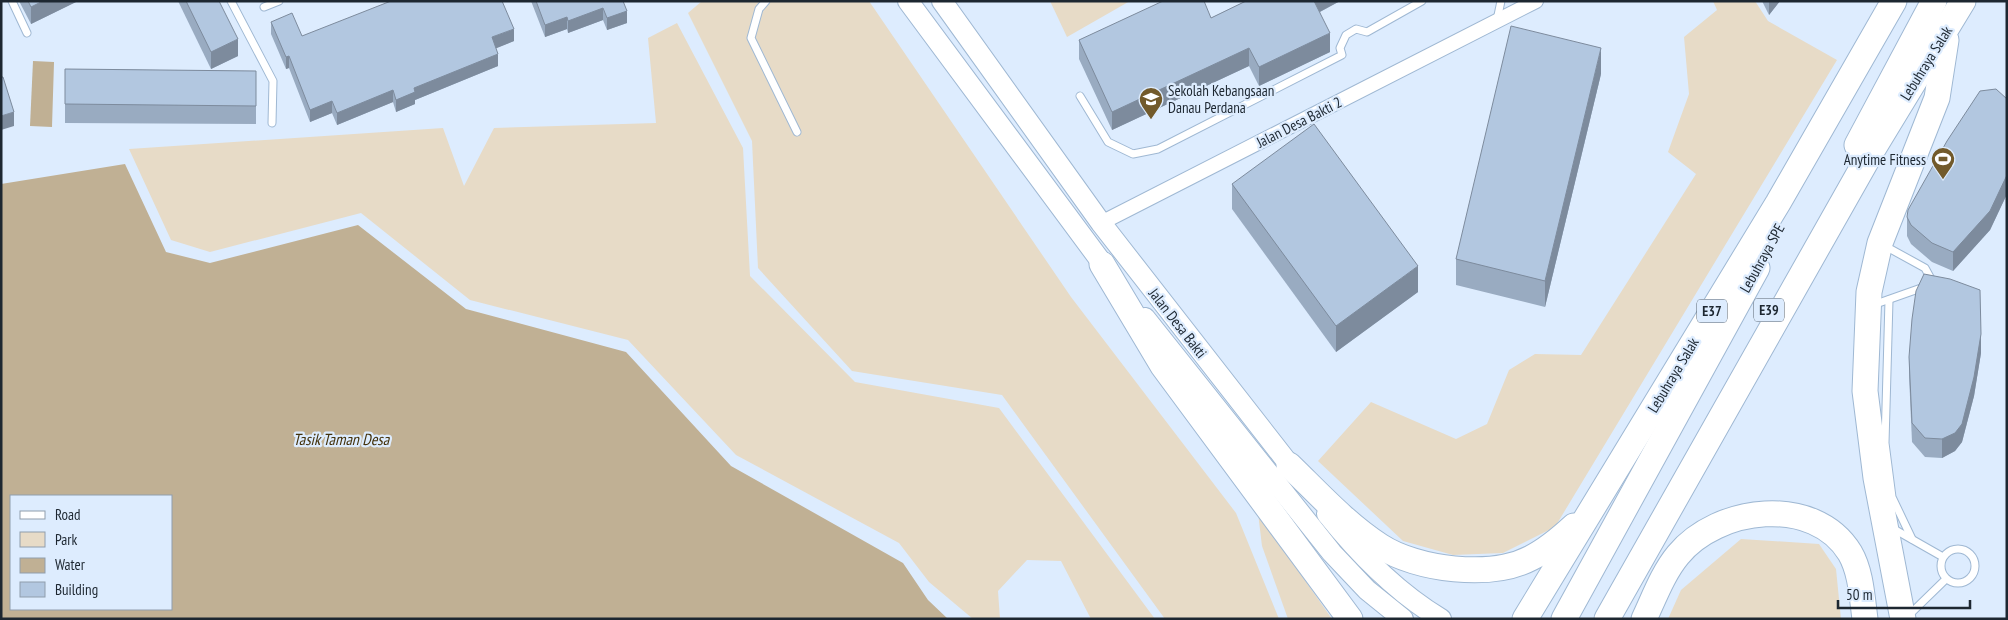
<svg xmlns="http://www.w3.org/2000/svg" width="2008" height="620" font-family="'PT Sans Narrow',sans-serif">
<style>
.green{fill:#e7dbc7}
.water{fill:#c0b094;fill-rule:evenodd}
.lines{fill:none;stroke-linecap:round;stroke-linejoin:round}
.lane-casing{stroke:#9fb8d3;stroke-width:9}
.street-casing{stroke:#9fb8d3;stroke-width:16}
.secondary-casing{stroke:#9fb8d3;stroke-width:22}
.highway-casing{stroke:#9fb8d3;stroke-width:27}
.lane{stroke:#fff;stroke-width:7}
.street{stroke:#fff;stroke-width:14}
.secondary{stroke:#fff;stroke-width:20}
.highway{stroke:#fff;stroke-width:25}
.wall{fill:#99abc1}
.shaded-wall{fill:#7d8b9d}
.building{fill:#b2c7e0;stroke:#7d8b9d}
.labels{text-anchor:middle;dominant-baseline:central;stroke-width:4.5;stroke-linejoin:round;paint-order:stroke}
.shield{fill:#ddecfe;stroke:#57626e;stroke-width:1}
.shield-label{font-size:14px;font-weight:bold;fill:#1d2731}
.street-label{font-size:15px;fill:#1d2731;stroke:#ddecfe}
.poi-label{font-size:15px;fill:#1d2731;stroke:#ddecfe;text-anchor:start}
.water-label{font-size:16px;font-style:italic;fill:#43310b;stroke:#ddecfe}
</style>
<rect width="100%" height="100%" fill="#ddecfe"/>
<g class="green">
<polygon points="702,1 869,1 1071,297 1236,513 1279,619 1165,619 1002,395 852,371 758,268 752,141 688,13"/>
<polygon points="1050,1 1130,1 1067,37"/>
<polygon points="1713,1 1755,1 1768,21 1837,60 1555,527 1503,553 1453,555 1403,541 1318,461 1371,402 1456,439 1487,424 1509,370 1535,354 1581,355 1696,174 1668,152 1689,94 1684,37 1717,10"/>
<polygon points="677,23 743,148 750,276 855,382 999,408 1155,619 1091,619 1061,561 1027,560 998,591 1000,619 973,619 929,582 899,543 736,455 628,340 470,300 361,213 210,252 171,240 129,149 443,128 464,186 494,128 656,123 648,38"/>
<polygon points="1258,513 1332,619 1288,619 1262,546"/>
<polygon points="1741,539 1819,544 1836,569 1841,619 1668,619 1681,590"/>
</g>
<g class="water">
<polygon points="33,61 54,62 52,127 30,126"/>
<path d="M125,164L166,252L210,263L358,225L466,309L626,352L731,466L903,563L928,600L948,619H1V184ZM11,496H171V609H11Z"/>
</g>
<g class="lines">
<g class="lane-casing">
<g id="lane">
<polyline points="12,1 27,33"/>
<polyline points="231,1 273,81 272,123"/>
<polyline points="766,1 759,9 751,38 797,132"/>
<polyline points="264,7 279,1"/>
<polyline points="1497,20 1501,1"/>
<polyline points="1080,96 1108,142 1133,154 1158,149 1342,55 1340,48 1346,35 1356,29 1367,32 1422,1"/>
<polyline points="1889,300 1885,443 1892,497 1912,539"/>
<polyline points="1873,305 1924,287 1931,279 1925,268 1885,246"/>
<polyline points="1892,528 1943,557"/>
<circle cx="1958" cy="566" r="17"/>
<polyline points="1909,615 1946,579"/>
</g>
</g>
<g class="street-casing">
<polyline id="street" points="1101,223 1536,1"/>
</g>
<g class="secondary-casing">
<g id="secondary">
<polyline points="908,1 1111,275"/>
<polyline points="942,1 1101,223 1299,477"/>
<polyline points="1145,318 1332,553 1367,590 1403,619"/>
<path d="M1327,514C1359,554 1396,592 1441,619"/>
</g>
</g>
<g class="highway-casing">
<g id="highway">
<polyline points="1857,145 1934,1"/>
<polyline points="1102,264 1163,366 1350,619"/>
<path d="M1289,465C1318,493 1346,524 1380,546C1417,570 1491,579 1531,558C1547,550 1561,538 1574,526"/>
<polyline points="1525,619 1778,203 1894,1"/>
<polyline points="1564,619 1757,268"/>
<polyline points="1607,619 1873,149 1963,1"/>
<path d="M1644,619C1654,598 1663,573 1678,555C1717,507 1814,494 1850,553C1861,572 1862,597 1865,619"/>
<polyline points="1903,619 1876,478 1865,391 1869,292 1880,243 1937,98 1946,40"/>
</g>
</g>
<use href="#lane" class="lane"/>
<use href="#street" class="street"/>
<use href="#secondary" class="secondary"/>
<use href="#highway" class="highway"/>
</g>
<g class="wall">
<polygon points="19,1 78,1 31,24"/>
<polygon points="178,1 219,1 238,56 211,69"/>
<polygon points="531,1 623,1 627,23 607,30 603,20 568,33 567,29 545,37"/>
<polygon points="1246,1 1340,1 1320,12 1330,52 1259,86 1249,66 1112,130 1079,59 1079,40 1211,18"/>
<polygon points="1762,1 1780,1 1769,15"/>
<polygon points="271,22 302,36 514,41 496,48 498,66 415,100 415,104 396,112 393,102 337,125 332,113 310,122 289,68 286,69 271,34"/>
<polygon points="65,69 256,71 256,124 65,123"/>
<polygon points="1601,74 1545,307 1456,285 1456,259"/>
<polygon points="2007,99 2007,194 1990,230 1953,271 1932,262 1911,244 1907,236 1907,217"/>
<polygon points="1232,184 1418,292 1336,352 1232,209"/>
<polygon points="1981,353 1974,396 1962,442 1955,451 1942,458 1925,457 1912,442 1909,375 1909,357"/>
</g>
<g class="shaded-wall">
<polygon points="43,1 78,1 31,24 31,7"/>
<polygon points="1312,1 1340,1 1312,16"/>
<polygon points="1769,1 1780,1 1769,15"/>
<polygon points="603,8 603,20 568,33 568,21"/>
<polygon points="627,11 627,23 607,30 607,18"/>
<polygon points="567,17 567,29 545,37 545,25"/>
<polygon points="514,29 514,41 492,50 492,37"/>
<polygon points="1330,33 1330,52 1259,86 1259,67"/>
<polygon points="238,39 238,56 211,69 211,52"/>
<polygon points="1249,48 1249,66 1112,130 1112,112"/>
<polygon points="1601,48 1601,74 1545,307 1545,281"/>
<polygon points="498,54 498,66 415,100 415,104 396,112 396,100 414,88"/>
<polygon points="289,56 289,68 286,69 286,57"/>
<polygon points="393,90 393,102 337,125 337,113"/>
<polygon points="332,101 332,113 310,122 310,110"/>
<polygon points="14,112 14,126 1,130 1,116"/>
<polygon points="2007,175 2007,194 1990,230 1953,271 1953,252"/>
<polygon points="1418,266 1418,292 1336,352 1336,326"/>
<polygon points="1981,334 1981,353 1974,396 1962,442 1955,451 1942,458 1942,439"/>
</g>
<g class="building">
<polygon points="28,1 43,1 31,7"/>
<polygon points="186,1 219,1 238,39 211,52"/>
<polygon points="391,1 502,1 514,29 492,37 498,54 414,88 415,92 396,100 393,90 337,113 332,101 310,110 289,56 286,57 271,22 292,13 302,36"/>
<polygon points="536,1 623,1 627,11 607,18 603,8 568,21 567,17 545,25"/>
<polygon points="1163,1 1204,1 1211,18 1246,1 1314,1 1330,33 1259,67 1249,48 1112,112 1079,40"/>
<polygon points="1511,26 1601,48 1545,281 1456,259"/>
<polygon points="65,69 256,71 256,106 65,104"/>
<polygon points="1,77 3,77 14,112 1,116"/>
<polygon points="1996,89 2007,99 2007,175 1990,211 1953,252 1932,243 1911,225 1907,217 1908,210 1947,141 1980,91"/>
<polygon points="1314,124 1418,266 1336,326 1232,184"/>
<polygon points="1924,274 1950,279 1980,290 1981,334 1974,377 1962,424 1955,433 1942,439 1925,438 1912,423 1909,357 1912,319 1916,291"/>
</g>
<defs>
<g id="school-pin" transform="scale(1.25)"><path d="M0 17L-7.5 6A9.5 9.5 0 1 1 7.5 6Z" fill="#725a2b" stroke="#ddecfe"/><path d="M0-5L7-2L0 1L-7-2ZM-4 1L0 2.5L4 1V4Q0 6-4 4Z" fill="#fff"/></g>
<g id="stadium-pin" transform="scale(1.25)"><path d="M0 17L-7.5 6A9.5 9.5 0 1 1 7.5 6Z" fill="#725a2b" stroke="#ddecfe"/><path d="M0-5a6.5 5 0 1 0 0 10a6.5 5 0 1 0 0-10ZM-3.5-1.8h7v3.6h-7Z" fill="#fff"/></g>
</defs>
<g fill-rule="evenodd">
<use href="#school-pin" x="1151" y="99"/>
<use href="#stadium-pin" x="1943" y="159"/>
</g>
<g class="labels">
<g class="shield">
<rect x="1754" y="298.5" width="30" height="23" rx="4"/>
<rect x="1697" y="299.5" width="30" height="23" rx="4"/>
</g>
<g class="shield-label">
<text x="1769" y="310">E39</text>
<text x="1712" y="311">E37</text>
</g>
<g class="street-label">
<text transform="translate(1926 63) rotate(-58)">Lebuhraya Salak</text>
<text transform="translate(1299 122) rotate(-27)">Jalan Desa Bakti 2</text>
<text transform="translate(1762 258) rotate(-61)">Lebuhraya SPE</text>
<text transform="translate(1178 323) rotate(52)">Jalan Desa Bakti</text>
<text transform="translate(1673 375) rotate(-59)">Lebuhraya Salak</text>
</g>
<g class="poi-label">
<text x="1168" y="90">Sekolah Kebangsaan<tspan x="1168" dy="17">Danau Perdana</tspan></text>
<text x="1926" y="159" text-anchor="end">Anytime Fitness</text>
</g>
<g class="water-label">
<text x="341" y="439">Tasik Taman Desa</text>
</g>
</g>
<rect width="2008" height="620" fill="none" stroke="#1d2731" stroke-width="5"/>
<rect x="10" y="495" width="162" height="115" fill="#ddecfe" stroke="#909dac"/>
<rect x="20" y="511" width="25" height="8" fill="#ffffff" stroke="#909dac"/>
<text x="55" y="520" font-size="15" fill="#1d2731">Road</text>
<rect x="20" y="532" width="25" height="15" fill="#e7dbc7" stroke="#909dac"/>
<text x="55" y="545" font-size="15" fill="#1d2731">Park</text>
<rect x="20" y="558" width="25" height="15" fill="#c0b094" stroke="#909dac"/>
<text x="55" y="570" font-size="15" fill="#1d2731">Water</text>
<rect x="20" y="582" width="25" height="15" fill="#b2c7e0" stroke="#909dac"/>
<text x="55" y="595" font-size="15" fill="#1d2731">Building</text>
<path d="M1838 600v8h132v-8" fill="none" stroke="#1d2731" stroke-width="2.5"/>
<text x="1846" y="600" font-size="15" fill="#1d2731" stroke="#ddecfe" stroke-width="4" paint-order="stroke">50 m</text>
</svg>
